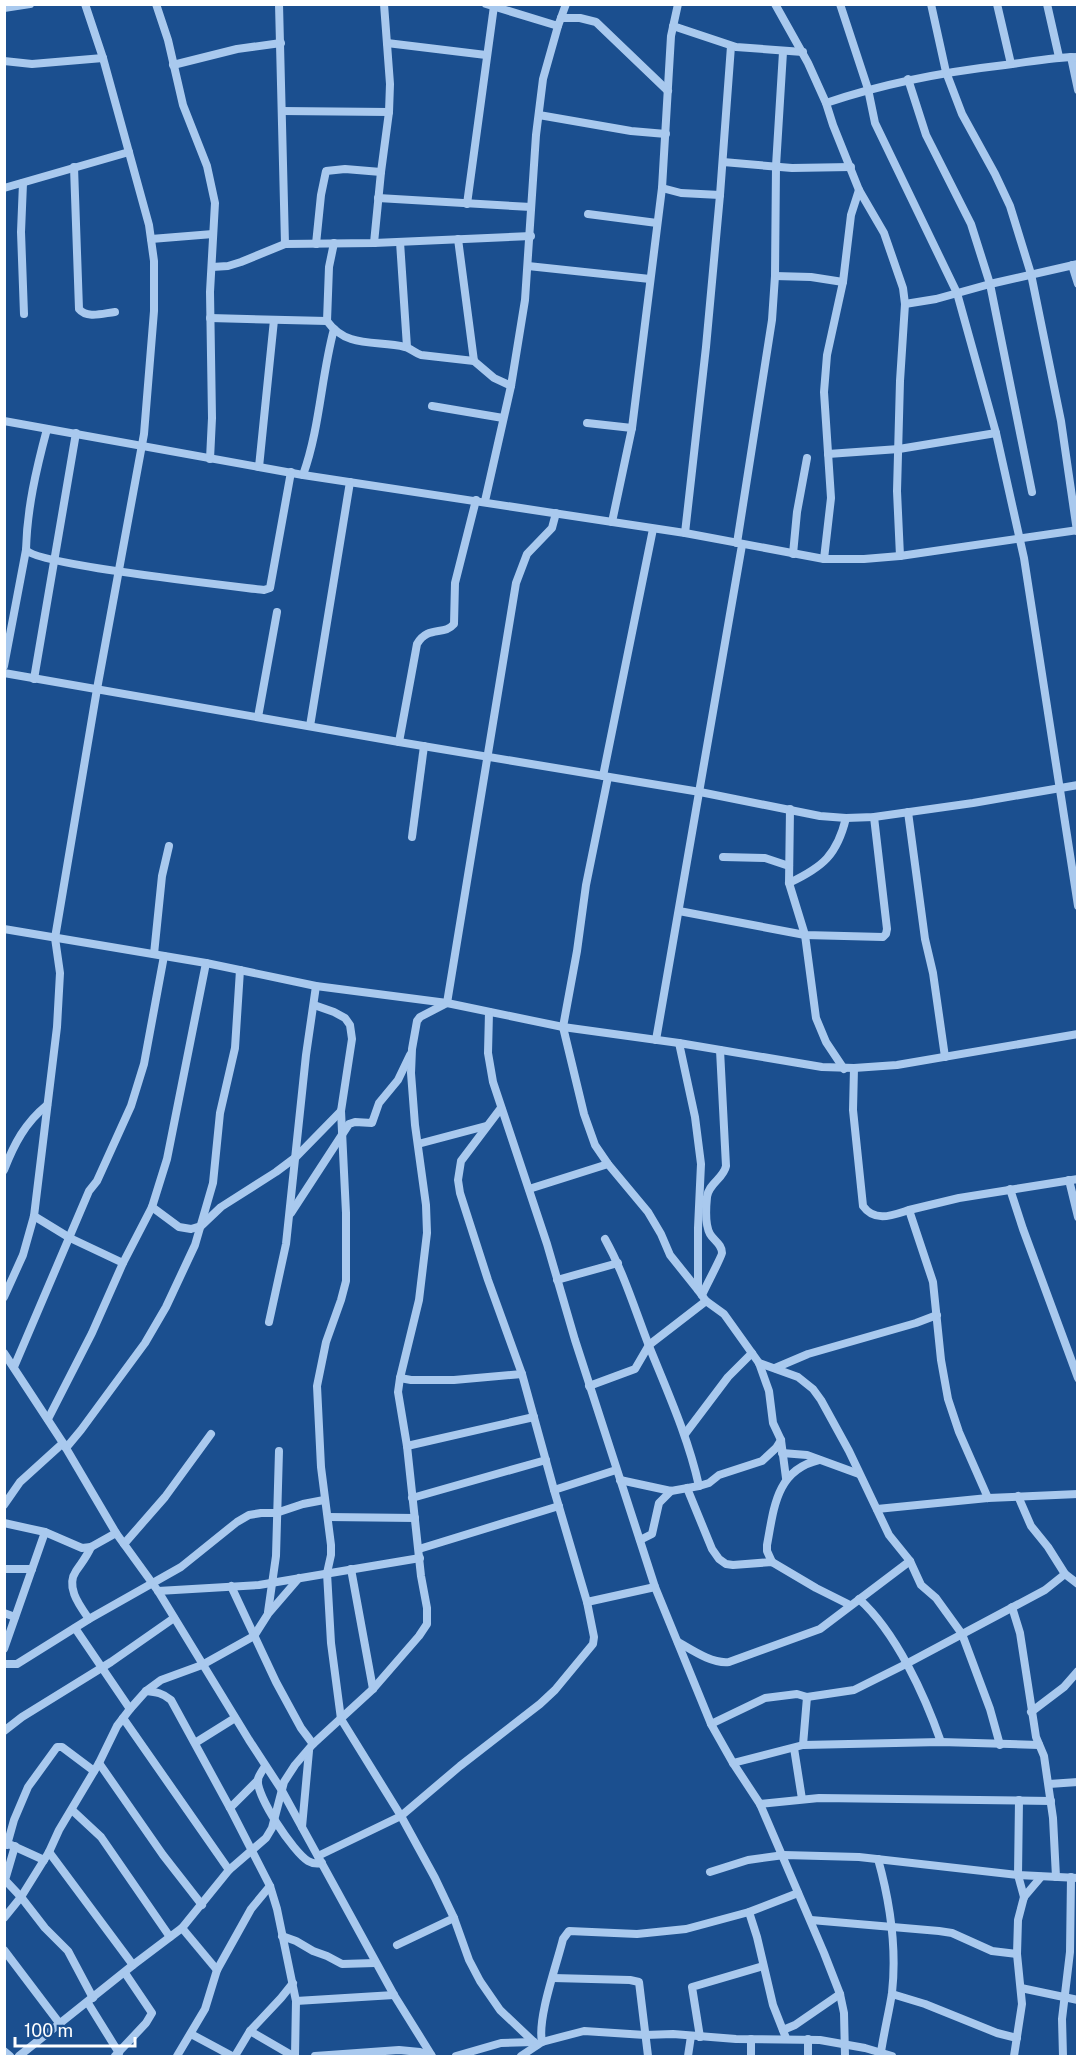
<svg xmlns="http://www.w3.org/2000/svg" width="1082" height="2061" font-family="'Public Sans',sans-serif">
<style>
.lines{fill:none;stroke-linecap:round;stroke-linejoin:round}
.minor{stroke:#a9c9ee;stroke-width:8}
</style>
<rect width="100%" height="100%" fill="#1b4f8f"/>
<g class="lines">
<g class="minor">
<polyline points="156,4 168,40 183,105 207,166 215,203 210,292 212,418 210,459"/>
<polyline points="279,4 285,244"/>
<polyline points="486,4 558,26 566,4"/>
<polyline points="775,4 808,63 826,103 833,125 859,190 884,233 903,288 905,304 900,381 897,491 900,556"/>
<polyline points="840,4 868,89 875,123 957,293 996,433 1024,558 1078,906"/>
<polyline points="931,4 946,72 962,114 995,174 1010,206 1031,274 1061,421 1077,531"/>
<polyline points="997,4 1011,64"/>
<polyline points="1047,4 1059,57"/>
<polyline points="4,8 30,4"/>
<polyline points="561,18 580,18 596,22 668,91"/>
<polyline points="673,26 736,47 803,52"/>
<polyline points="387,43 486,55"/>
<polyline points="1071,57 1078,90"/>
<polyline points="4,61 32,64 103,58"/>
<polyline points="173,65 237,49 281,43"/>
<polyline points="908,79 926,135 971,224 990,284 1032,492"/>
<path d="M826,103C885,83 943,72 1005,65C1029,62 1053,57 1078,57"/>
<polyline points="282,111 389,112"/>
<polyline points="539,115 631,131 666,134"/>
<polyline points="723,162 792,168 851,167"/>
<path d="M74,167L79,309C87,319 104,313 115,312"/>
<polyline points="23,183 21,232 24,314"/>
<polyline points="4,188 129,152"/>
<polyline points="662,188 681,193 720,195"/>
<polyline points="378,198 531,207"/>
<polyline points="467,204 494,6"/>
<polyline points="588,214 657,223"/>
<polyline points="151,239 213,234"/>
<polyline points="458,239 474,361 494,378 511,386"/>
<polyline points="400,242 407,347"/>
<polyline points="374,243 381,172 389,112 390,84 384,4"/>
<polyline points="316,244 321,195 326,171 345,169 381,172"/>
<polyline points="1072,265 1078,284"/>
<polyline points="528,266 650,279"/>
<polyline points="212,267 228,266 241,262 285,244 374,243 531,236"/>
<polyline points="775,276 811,277 843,282"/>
<polyline points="905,304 936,299 990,284 1078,264"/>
<path d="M210,318L327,321C347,349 377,340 405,347C410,348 415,353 421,355L474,361"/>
<polyline points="327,321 329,267 334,243"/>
<polyline points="432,406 503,418"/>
<polyline points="4,421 303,475 685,533 824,559 864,559 900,556 1078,530"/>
<polyline points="587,423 632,428"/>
<path d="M47,429C36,470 27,509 26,550C38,565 232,586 264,590L270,588L291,472"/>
<polyline points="828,454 899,449 996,433"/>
<polyline points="259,467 274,320"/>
<path d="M303,475C320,428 321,377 334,329"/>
<polyline points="485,501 511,386 525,300 536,135 543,79 558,26"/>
<polyline points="612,522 632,428 662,188 671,36 678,4"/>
<polyline points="685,533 706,347 720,195 731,46"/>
<polyline points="737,543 772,320 775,276 776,166 783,52"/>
<polyline points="793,554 797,512 807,458"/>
<polyline points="824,559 831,498 824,392 827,355 843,282 851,215 859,190"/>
<polyline points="4,666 26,550"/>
<polyline points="4,673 399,742 700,792 820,816 846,818 874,817 973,803 1078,785"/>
<polyline points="34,679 76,433"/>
<polyline points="258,717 277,612"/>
<polyline points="310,726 350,482"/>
<path d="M399,742L417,644C428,625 444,636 454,624L455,583L476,500"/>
<polyline points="603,776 653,529"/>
<polyline points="608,777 586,885 577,951 563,1027 584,1114 595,1145 608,1164 648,1212 661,1234 670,1255 698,1290"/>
<polyline points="790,809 789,883 805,935 816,1018 826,1042 844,1069"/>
<polyline points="908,812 925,939 933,973 945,1057"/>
<polyline points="412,837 424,746"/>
<polyline points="723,857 765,858 789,866"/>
<path d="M789,883C823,867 837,855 846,818"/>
<polyline points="679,911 805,935 883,937 886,934 887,929 874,817"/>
<polyline points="4,929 206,963 316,986 447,1003 563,1027 679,1043 822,1067 854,1068 897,1065 1078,1034"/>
<polyline points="154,954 162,876 169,846"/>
<polyline points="489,1012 488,1053 493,1082 547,1244 575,1340 655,1587 711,1724 733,1763 760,1804 824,1953 840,1994 844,2013 845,2056"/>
<polyline points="656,1040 742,545"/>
<polyline points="679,1043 695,1117 701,1164 698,1228 698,1290 706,1301 724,1314 759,1363 769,1391 773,1423 781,1440 786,1478"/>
<path d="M854,1068L853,1110L863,1206C875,1223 893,1215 909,1210"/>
<polyline points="341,1111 346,1213 346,1281 341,1300 326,1342 317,1386 321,1467 331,1545 331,1555 327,1573 331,1643 341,1719 401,1816 435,1878 454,1918 469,1960 480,1981 500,2010 537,2045"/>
<polyline points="418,1144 486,1126"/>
<path d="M4,1170C14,1144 25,1123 47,1105"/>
<polyline points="1069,1180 1078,1217"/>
<polyline points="529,1189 608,1164"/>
<polyline points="1010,1189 1023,1229 1078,1378"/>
<polyline points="152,1207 179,1227 191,1229 201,1226 221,1207 276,1172 296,1157 341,1111 352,1039 350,1025 345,1018 334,1012 314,1005"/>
<polyline points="291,1213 349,1124 355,1122 372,1123 379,1103 398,1080 410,1055"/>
<polyline points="34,1216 70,1238 123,1263"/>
<path d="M605,1239C624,1273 635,1310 649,1346C668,1393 688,1437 699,1486"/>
<polyline points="557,1280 618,1263"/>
<path d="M702,1295C705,1288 722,1256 722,1253C722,1244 714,1241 710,1234C705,1225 706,1207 707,1197C708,1184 724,1178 726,1166L720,1050"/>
<polyline points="4,1297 23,1255 34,1216 57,1027 60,973 55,938 97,689 144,434 154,311 154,261 149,225 103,58 85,4"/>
<polyline points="269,1322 286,1244 306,1055 316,986"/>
<polyline points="4,1353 63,1443 116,1533 158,1591 249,1740 281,1789 394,1995 432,2056"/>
<polyline points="759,1363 798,1377 813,1389 821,1400 849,1451 889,1535 910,1561 921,1585 936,1598 962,1634 990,1709 1000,1745"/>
<polyline points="14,1367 89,1191 97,1181 131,1106 144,1064 164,956"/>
<polyline points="775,1368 808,1354 916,1323 937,1315"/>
<polyline points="400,1378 411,1380 454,1380 522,1374"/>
<polyline points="589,1386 635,1369 649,1345 706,1301"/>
<polyline points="48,1419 92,1333 123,1263 152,1207 167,1159 206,963"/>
<polyline points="685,1434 728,1377 752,1353"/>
<polyline points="407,1446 534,1417"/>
<polyline points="66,1448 81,1430 145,1343 166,1307 195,1245 213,1183 220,1113 235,1048 240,970"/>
<polyline points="782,1453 807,1455 859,1474"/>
<polyline points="620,1480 671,1491 699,1486 709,1483 719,1475 762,1461 776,1448 781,1440"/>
<polyline points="687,1488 712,1549 719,1559 726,1564 733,1565 772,1562 816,1588 850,1605"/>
<polyline points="554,1490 616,1470"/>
<polyline points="1018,1496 1031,1526 1048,1547 1065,1574 1078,1584"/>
<polyline points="412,1498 546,1460"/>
<polyline points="988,1498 959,1432 948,1399 941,1360 933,1282 909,1210 959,1198 1078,1179"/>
<polyline points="4,1505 20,1482 63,1443"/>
<polyline points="877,1509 988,1498 1078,1494"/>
<polyline points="328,1517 415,1518"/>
<polyline points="4,1523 45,1532 82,1548 91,1547 116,1533"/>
<polyline points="640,1540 652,1534 659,1503 671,1491"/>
<polyline points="124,1544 165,1497 211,1434"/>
<polyline points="419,1549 559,1506"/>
<path d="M772,1562L767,1551V1545C774,1508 776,1470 819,1460"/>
<polyline points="4,1569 32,1569"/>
<polyline points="351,1569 373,1689"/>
<polyline points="231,1586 276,1682 301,1728 313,1744"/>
<polyline points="158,1591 259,1585 420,1558"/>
<path d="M859,1599C896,1632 925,1696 941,1742"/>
<polyline points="587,1602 655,1587"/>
<polyline points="1012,1607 1020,1633 1036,1737 1044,1756 1053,1818 1056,1877"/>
<polyline points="268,1612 276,1556 279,1451"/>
<polyline points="4,1613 15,1617"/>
<path d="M89,1619C80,1606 65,1587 76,1571C82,1562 86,1558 91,1547"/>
<polyline points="75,1628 130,1709"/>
<path d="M678,1642C692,1650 712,1664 729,1662L820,1629L910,1561"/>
<polyline points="4,1649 45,1532"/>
<polyline points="4,1664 17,1664 89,1619 181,1567 237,1522 249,1515 261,1513 276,1513 303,1504 324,1500"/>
<path d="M146,1691C156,1692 163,1693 171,1700L230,1808L270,1886L277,1909L296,2001L295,2056"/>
<polyline points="1031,1712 1064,1687 1078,1671"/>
<polyline points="123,1718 229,1870"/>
<polyline points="711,1724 765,1698 797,1694 807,1697 854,1690 906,1664 1045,1590 1065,1574"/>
<polyline points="4,1731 22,1717 111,1662 174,1618"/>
<polyline points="195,1743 235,1718"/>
<polyline points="803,1745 807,1697"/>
<polyline points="794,1748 802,1799"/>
<polyline points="99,1763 163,1855 202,1905"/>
<polyline points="733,1763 803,1745 941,1742 1039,1745"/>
<path d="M265,1766C263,1770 259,1775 258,1779C255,1795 294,1853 308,1861C313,1864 317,1864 322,1863"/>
<polyline points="1049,1784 1078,1782"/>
<polyline points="1019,1800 1018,1875 1024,1897"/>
<polyline points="760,1804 819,1798 1051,1801"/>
<polyline points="230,1808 258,1780"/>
<polyline points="72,1810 101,1837 170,1937"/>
<polyline points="302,1827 309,1751"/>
<polyline points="7,1845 14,1820 28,1787 57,1747 62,1747 94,1771"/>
<polyline points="11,1845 44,1860"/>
<polyline points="15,1846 5,1880 21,1897 45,1928 68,1951 93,1998"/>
<polyline points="49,1852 133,1965"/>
<polyline points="318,1856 401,1816 460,1766 540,1704 555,1690 593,1644 594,1637 587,1602 554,1490 522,1374 488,1280 460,1193 458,1180 461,1161 501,1108"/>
<path d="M878,1859C890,1902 897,1948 892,1993C889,2012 884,2032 881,2052"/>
<polyline points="710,1872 748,1860 784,1855 859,1857 1018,1875 1078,1878"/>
<polyline points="749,1912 757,1937 773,2005 786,2038"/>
<polyline points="4,1918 21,1897 49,1852 59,1830 99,1763 117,1726 130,1709 146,1691 161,1680 202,1665 254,1636 268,1614 299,1578"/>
<polyline points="811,1920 939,1931 952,1933 992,1951 1017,1954"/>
<polyline points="182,1928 217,1970"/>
<polyline points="282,1936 296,1941 313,1951 327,1956 342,1964 375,1963"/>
<polyline points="397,1945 454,1918"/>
<polyline points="4,1950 60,2024"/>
<polyline points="553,1978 630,1980 639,1982 648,2056"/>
<polyline points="1021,1988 1078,2000"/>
<polyline points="892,1994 925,2004 997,2033 1017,2038"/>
<polyline points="296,2001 394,1995"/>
<polyline points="88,2003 119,2053"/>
<polyline points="783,2030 795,2025 840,1994"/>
<polyline points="250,2031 293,2056"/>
<polyline points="191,2034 232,2056"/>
<polyline points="700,2037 692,1987 763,1966"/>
<polyline points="808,2039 808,2056"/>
<path d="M542,2042C537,2018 557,1964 563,1939L569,1931L637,1934L686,1929L749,1912L798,1893"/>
<polyline points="4,2051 10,2056"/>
<polyline points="19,2056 133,1965 182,1928 229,1870 266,1838 272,1828 284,1782 295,1765 313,1744 373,1689 419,1636 427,1624 427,1608 421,1576 407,1446 398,1392 400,1378 419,1300 427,1233 426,1205 415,1125 411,1073 412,1049 417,1021 420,1017 447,1003 516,583 527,554 552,528 556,513"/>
<polyline points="115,2056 146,2023 152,2013 125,1973"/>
<polyline points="177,2056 205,2009 217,1970 251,1909 270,1886"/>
<polyline points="235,2056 250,2031 281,1998 293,1983"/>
<polyline points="315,2056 399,2050 420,2052 431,2055"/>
<polyline points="456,2056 501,2043 534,2042"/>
<polyline points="521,2056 542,2042 584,2031 645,2035 673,2034 736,2039 820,2040 865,2048 892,2056"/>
<polyline points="688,2056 691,2036"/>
<polyline points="751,2056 751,2039"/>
<polyline points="1014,2056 1022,2004 1017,1954 1018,1920 1024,1897 1041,1877"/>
<polyline points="1063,2056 1062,2019 1070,1952 1071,1877"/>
</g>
</g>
<rect width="1082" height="2061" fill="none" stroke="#ffffff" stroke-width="12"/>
<path d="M15 2037v9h120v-9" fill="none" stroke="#ffffff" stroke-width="3"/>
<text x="24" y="2037" font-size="18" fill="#ffffff" stroke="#1b4f8f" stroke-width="4.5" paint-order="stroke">100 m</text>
</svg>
